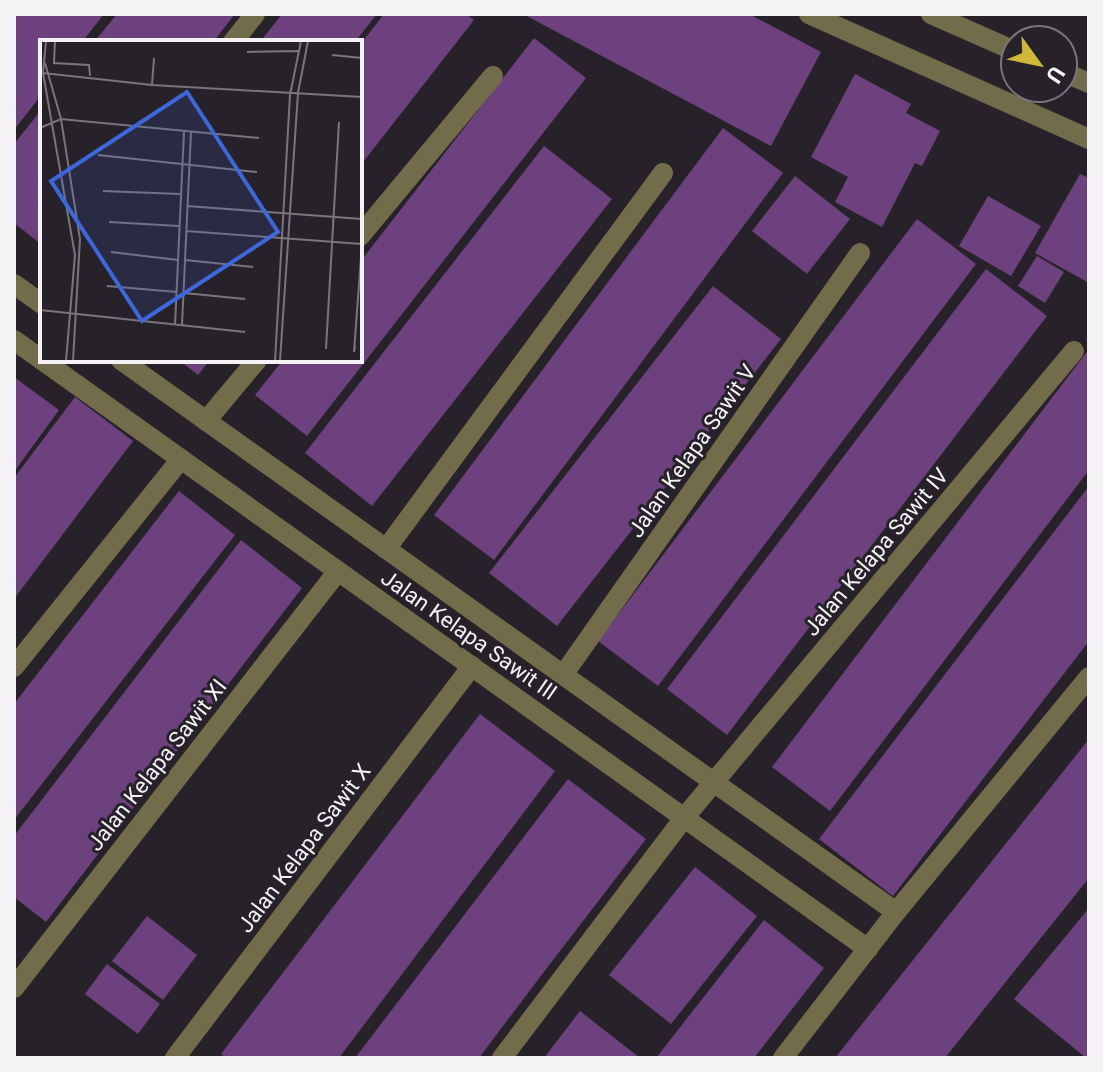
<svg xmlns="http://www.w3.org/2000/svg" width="1103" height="1072" font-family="Roboto,sans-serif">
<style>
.building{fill:#6c417e}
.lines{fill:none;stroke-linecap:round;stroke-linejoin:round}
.street{stroke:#726c4b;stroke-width:20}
.labels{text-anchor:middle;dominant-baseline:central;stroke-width:6;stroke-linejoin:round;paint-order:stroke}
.street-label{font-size:22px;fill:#f5f2f6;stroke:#272229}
.inset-road{fill:none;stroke:#79757b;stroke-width:2}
.view{fill:#3d67dc;fill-opacity:0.15;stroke:#3d67dc;stroke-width:4}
.inset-edge{fill:none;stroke:#f5f2f6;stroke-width:4}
</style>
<rect width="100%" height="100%" fill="#272229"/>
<g class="building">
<polygon points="18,14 104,14 82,42 42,42 42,94 14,130 14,19"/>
<polygon points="117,14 235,14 213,42 94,42"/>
<polygon points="282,14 377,14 355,42 260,42"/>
<polygon points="384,14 466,14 474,20 360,166 360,45"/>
<polygon points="523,14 749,14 821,52 771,146"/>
<polygon points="534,38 586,78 307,436 255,395 283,360 360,360 360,262"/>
<polygon points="855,74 911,104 906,113 940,131 922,166 915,163 882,227 835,202 848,177 811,157"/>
<polygon points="42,109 42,245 14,223 14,144"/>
<polygon points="723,128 783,173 494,560 434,515"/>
<polygon points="544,146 612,199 372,506 305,453"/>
<polygon points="1080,174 1089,178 1089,283 1035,253"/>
<polygon points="795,176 850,219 807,274 752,231"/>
<polygon points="988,196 1041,226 1011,276 959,246"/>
<polygon points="917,219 976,264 658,686 598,641"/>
<polygon points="1037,256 1064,272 1045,303 1018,286"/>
<polygon points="986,269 1047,316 727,735 667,689"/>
<polygon points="713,286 781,339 557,626 489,573"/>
<polygon points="1089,349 1089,470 830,811 772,767"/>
<polygon points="179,360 210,360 198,375"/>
<polygon points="14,377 59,410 14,472"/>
<polygon points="75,397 133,441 14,599 14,478"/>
<polygon points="1089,486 1089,641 893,896 819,839"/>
<polygon points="179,491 235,535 14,820 14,704"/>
<polygon points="241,540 302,588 46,922 14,897 14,836"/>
<polygon points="480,714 555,771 339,1058 226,1058 221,1054"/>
<polygon points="1089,739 1089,878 1052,924 945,1058 835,1058"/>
<polygon points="568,779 646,839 537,981 479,1058 355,1058"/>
<polygon points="695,867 757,916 671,1024 609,975"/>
<polygon points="1089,908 1089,1058 1086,1058 1014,999"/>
<polygon points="147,916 197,955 163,1000 112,961"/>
<polygon points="764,920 824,968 754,1058 656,1058"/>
<polygon points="107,964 160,1004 138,1034 85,994"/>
<polygon points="580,1011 640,1058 544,1058"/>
</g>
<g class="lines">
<g class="street">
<polyline points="809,14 1089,139"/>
<polyline points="931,14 1015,51"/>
<polyline points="233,42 255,14"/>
<polyline points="1063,72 1089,83"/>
<polyline points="360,236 493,76"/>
<polyline points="14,284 42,304"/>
<polyline points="14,340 42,360"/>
<polyline points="42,360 868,949"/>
<polyline points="121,360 896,912"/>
<polyline points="206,421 257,360"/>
<polyline points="386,549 663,173"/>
<polyline points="14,667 181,459"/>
<polyline points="563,675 860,253"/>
<polyline points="14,988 338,571"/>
<polyline points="175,1058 472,666"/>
<polyline points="502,1058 684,818 1074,351"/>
<polyline points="783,1058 896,912 1089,677"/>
</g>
</g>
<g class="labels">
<g class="street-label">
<text transform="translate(692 451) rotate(-55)">Jalan Kelapa Sawit V</text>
<text transform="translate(876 552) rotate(-50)">Jalan Kelapa Sawit IV</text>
<text transform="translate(469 635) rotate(35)">Jalan Kelapa Sawit III</text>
<text transform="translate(157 765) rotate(-52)">Jalan Kelapa Sawit XI</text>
<text transform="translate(304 848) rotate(-53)">Jalan Kelapa Sawit X</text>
</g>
</g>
<g transform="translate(40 40)">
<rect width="322" height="322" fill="#272229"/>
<path class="inset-road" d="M6,1L3,33L35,215L26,321M15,1L14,23L49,25L50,36M207,12L258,11M292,15L322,18M5,23L21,79L40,199L33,321M3,33L112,45L322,57M112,45L114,18M0,88L21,79L219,98M58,115L217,132M63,151L140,154M147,166L322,179M69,182L139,186M146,191L322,204M71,212L138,220M145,220L213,227M67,246L137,252M144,253L205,259M0,270L205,292M135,285L144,92M142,285L151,92M315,306L314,312L322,204M286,309L299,82M235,321L250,55L261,1M240,321L258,53L268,1"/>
<path class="view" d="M147,52L238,192L102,281L11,141Z"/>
<rect width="322" height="322" class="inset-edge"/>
</g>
<rect width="1103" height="1072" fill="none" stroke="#f5f2f6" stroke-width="32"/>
<g transform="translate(1039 64) rotate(123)"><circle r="38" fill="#272229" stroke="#79757b" stroke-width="2"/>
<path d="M0-6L14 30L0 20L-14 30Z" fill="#ceb837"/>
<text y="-12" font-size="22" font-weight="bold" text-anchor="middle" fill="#f5f2f6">U</text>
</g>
</svg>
